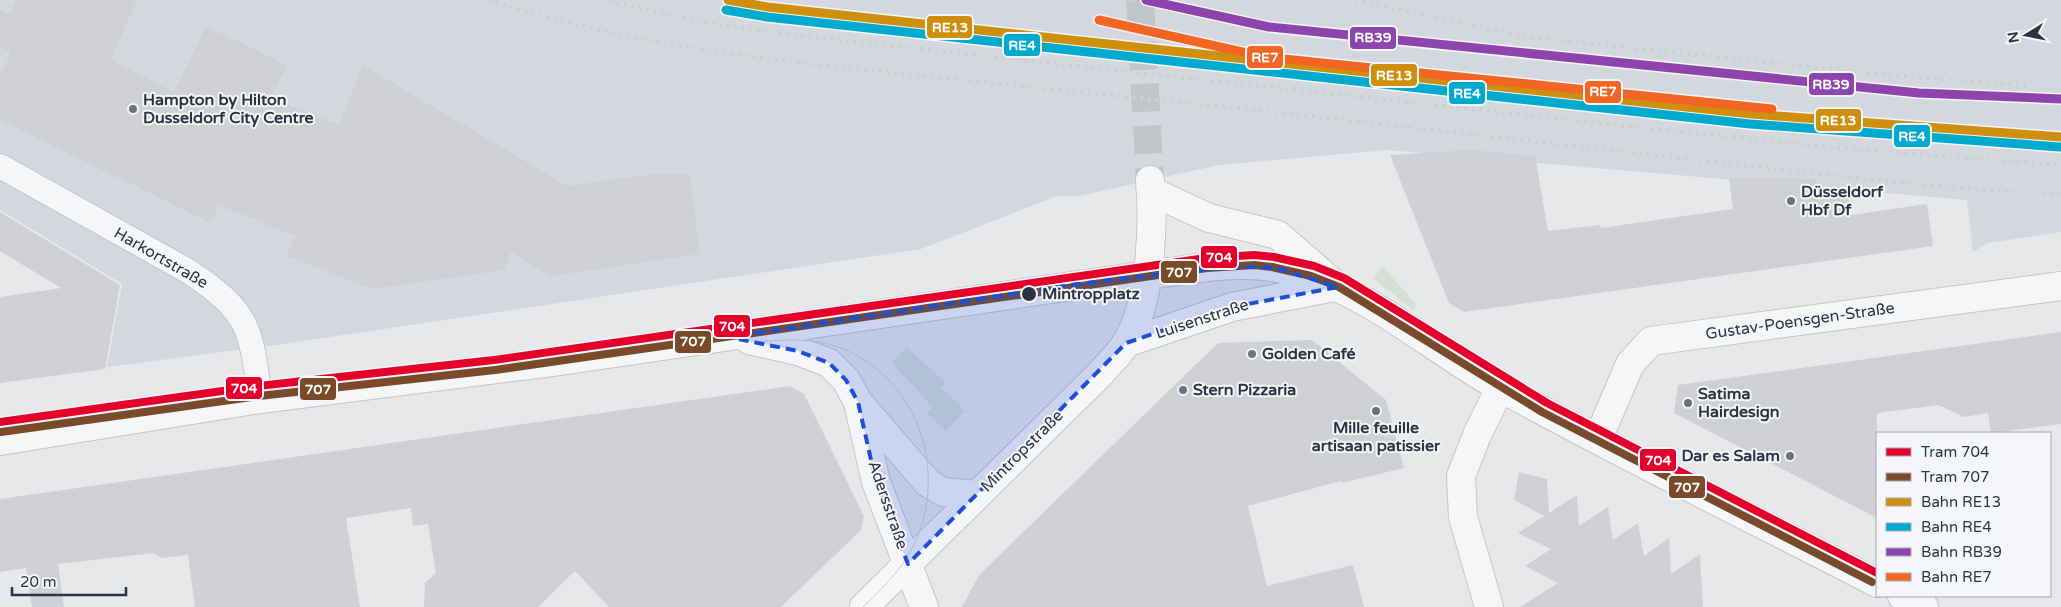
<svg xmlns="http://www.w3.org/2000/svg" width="2061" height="607" font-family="'Varela Round',sans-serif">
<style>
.built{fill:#d4d7dd}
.green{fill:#d6ded6}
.building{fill:#ced0d3}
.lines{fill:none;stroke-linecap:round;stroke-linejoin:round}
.tertiary-tunnel{stroke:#c1c4c9;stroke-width:28;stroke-dasharray:28 14;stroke-linecap:butt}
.pedestrian-casing{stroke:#c4c6c8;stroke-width:26}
.minor-casing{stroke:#c4c6c8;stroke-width:30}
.tertiary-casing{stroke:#c4c6c8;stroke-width:30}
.pedestrian{stroke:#f5f6f7;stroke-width:24}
.minor{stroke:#f5f6f7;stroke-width:28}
.tertiary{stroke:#f5f6f7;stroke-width:28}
.tram{stroke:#cecfd2;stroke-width:1}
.rail{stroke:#cecfd2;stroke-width:4;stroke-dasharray:2.5 5;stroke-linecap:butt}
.rail-1-casing{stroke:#f4f6f9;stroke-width:12}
.rail-2-casing{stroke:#f4f6f9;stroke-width:12}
.rail-3-casing{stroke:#f4f6f9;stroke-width:12}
.rail-4-casing{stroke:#f4f6f9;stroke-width:12}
.rail-1{stroke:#ce8f0e;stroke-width:9}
.rail-2{stroke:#00a9ce;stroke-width:9}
.rail-3{stroke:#8e44ad;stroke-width:9}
.rail-4{stroke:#f26522;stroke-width:9}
.tram-1-casing{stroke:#f4f6f9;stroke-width:11}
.tram-2-casing{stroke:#f4f6f9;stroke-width:11}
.tram-1{stroke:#e4002b;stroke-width:8}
.tram-2{stroke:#7a4b2a;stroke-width:8}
.marked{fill:#1d4ed8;fill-opacity:0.2;stroke:#1d4ed8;stroke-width:4;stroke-dasharray:10 6;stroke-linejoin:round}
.poi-dot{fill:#6c737f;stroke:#f4f6f9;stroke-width:2}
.stop-dot{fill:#2b3445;stroke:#f4f6f9;stroke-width:2}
.labels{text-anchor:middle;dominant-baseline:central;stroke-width:4;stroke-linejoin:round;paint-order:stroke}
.poi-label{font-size:16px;font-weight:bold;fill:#2b3445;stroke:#f4f6f9;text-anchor:start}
.street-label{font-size:16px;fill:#2b3445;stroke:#f4f6f9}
.stop-label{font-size:16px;font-weight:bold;fill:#2b3445;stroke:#f4f6f9;text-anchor:start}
.line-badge{stroke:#f4f6f9;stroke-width:2}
.badge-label{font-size:14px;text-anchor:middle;font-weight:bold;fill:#fff}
</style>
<rect width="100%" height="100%" fill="#e6e8ea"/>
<polygon class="built" points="0,0 2061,0 2061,232 1987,243 1973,252 1967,200 1387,150 1219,165 1079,196 1057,196 921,249 276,345 107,367 122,284 0,210"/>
<g class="green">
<polygon points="1383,267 1417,305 1413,310 1373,278"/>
<polygon points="907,347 945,383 941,388 965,411 945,431 927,413 933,407 892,363"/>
</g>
<g class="building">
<polygon points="16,0 137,0 111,60 174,92 206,26 287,65 271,98 339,125 363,65 567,186 655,174 690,175 700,254 550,276 511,252 504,270 372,289 287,256 295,236 219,205 211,223 0,120 0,76 11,52 0,47 0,10 9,14"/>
<polygon points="1471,150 1535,156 1548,231 1600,225 1601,228 1733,209 1729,178 1816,179 1818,195 1847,191 1851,215 1927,204 1933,246 1464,312 1449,303 1390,155"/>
<polygon points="0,212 120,285 105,369 0,383 0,297 61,288 0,251"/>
<polygon points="2061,332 2061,424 1991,433 1988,413 1964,417 1938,405 1877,413 1877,518 1674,413 1678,385"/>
<polygon points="1312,340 1386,400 1404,468 1342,483 1341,481 1248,506 1267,586 1353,565 1364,607 962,607 979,575 1218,343"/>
<polygon points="790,386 804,394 864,516 861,530 781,607 609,607 575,571 538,607 424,607 425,583 436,573 428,524 413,526 411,508 346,518 360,607 195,607 188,555 161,558 153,553 58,564 64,607 32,607 26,568 0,572 0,499"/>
<polygon points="1519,472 1547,479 1549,513 1577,495 1579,526 1608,507 1613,540 1638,523 1644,556 1669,538 1671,574 1700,554 1703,607 1520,607 1558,583 1525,566 1551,549 1518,533 1544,516 1514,500"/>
</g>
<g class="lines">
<polyline class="tertiary-tunnel" points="1140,0 1150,180"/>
<g class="pedestrian-casing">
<path id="pedestrian" d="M0,166L188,271C250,312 251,328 260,399"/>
</g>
<g class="minor-casing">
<g id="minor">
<polyline points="749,340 798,351 829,363 846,380 858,402 928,483 943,492 977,495"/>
<polyline points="859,407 876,482 924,607"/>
<polyline points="1598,439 1630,364 1651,341 2061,286"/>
<polyline points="0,441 260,399 545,363 1147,275"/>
<polyline points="1489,607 1463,517 1461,476 1477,435 1500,388"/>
</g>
</g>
<g class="tertiary-casing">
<g id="tertiary">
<polyline points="1151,191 1209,218 1278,235 1331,281"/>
<path d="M1147,275C1189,270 1234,260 1277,268C1363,284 1427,347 1501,388C1625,457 1752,518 1877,583"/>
<polyline points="1126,343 1232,307 1334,287"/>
<polyline points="1902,596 1924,607"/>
<path d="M864,607L1101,373C1109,363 1120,354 1126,343C1151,304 1154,226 1150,180"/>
</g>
</g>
<use href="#pedestrian" class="pedestrian"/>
<use href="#minor" class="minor"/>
<use href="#tertiary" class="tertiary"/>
<path class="tram" d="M758,342C787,339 814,338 841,348C921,379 951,479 910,552C898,573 880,591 863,607"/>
<g class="rail">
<polyline points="489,0 542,16 629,37 719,52 818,65 1283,113 1882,181 1998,191 2061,193"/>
<polyline points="602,0 721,25 792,35 1700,134 1872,151 2061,165"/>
<polyline points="1355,0 1527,37 1879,74 2030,86"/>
</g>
<g class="rail-1-casing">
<polyline id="rail-1" points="728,0 768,7 1751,114 2061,137"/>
</g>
<g class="rail-2-casing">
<polyline id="rail-2" points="726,10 767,17 1750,124 2060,147"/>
</g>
<g class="rail-3-casing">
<polyline id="rail-3" points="1146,0 1269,27 1919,93 2061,99"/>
</g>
<g class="rail-4-casing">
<polyline id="rail-4" points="1099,20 1265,57 1772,109"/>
</g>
<use href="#rail-1" class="rail-1"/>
<use href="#rail-2" class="rail-2"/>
<use href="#rail-3" class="rail-3"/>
<use href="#rail-4" class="rail-4"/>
<g class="tram-1-casing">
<polyline id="tram-1" points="0,422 258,386 494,360 1206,258 1254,255 1274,257 1314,266 1344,278 1547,403 1877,573"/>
</g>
<g class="tram-2-casing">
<polyline id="tram-2" points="1,432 259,396 495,370 1207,268 1254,265 1272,267 1311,276 1339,287 1542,412 1872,582"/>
</g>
<use href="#tram-1" class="tram-1"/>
<use href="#tram-2" class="tram-2"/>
</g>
<path class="marked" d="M1230,266L1277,268L1338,287L1232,307L1126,343L908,564L876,482L858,402L846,380L829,363L798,351L728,337L1078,284Z"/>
<g class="poi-dot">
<circle cx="133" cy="109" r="5"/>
<circle cx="1791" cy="201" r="5"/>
<circle cx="1252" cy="354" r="5"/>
<circle cx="1183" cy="390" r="5"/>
<circle cx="1688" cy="403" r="5"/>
<circle cx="1376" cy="411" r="5"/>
<circle cx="1790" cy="456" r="5"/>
</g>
<circle class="stop-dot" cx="1029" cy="294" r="8"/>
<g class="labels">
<g class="poi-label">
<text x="143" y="100">Hampton by Hilton<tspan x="143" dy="18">Dusseldorf City Centre</tspan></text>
<text x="1801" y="192">Düsseldorf<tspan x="1801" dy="18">Hbf Df</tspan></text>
<text x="1262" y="354">Golden Café</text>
<text x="1193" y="390">Stern Pizzaria</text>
<text x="1698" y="394">Satima<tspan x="1698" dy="18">Hairdesign</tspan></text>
<text x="1376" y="428" text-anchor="middle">Mille feuille<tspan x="1376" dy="18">artisaan patissier</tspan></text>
<text x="1780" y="456" text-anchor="end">Dar es Salam</text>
</g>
<g class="street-label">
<text transform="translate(161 258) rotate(30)">Harkortstraße</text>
<text transform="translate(1202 319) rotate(-18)">Luisenstraße</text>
<text transform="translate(1800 321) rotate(-8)">Gustav-Poensgen-Straße</text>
<text transform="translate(1022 451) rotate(-45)">Mintropstraße</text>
<text transform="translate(888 505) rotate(71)">Adersstraße</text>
</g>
<g class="stop-label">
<text x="1042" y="294">Mintropplatz</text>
</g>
</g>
<g class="line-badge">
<rect x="926" y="15" width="47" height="24" rx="5" fill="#ce8f0e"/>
<rect x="1349" y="26" width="48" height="24" rx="5" fill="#8e44ad"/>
<rect x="1003" y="33" width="38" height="24" rx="5" fill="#00a9ce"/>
<rect x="1246" y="45" width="38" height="24" rx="5" fill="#f26522"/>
<rect x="1370" y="63" width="48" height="24" rx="5" fill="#ce8f0e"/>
<rect x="1808" y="72" width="47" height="24" rx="5" fill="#8e44ad"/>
<rect x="1584" y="80" width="38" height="24" rx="5" fill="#f26522"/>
<rect x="1448" y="81" width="38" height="24" rx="5" fill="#00a9ce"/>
<rect x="1815" y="108" width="47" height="24" rx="5" fill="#ce8f0e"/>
<rect x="1893" y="124" width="38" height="24" rx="5" fill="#00a9ce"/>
<rect x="1200" y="245" width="38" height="24" rx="5" fill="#e4002b"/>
<rect x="1160" y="260" width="38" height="24" rx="5" fill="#7a4b2a"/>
<rect x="713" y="314" width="38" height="24" rx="5" fill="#e4002b"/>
<rect x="674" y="330" width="38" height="24" rx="5" fill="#7a4b2a"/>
<rect x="225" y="376" width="38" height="24" rx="5" fill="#e4002b"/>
<rect x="299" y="377" width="38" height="24" rx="5" fill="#7a4b2a"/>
<rect x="1639" y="448" width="38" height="24" rx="5" fill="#e4002b"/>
<rect x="1668" y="475" width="38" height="24" rx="5" fill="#7a4b2a"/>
</g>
<g class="badge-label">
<text x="950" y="32">RE13</text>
<text x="1373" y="42">RB39</text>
<text x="1022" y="50">RE4</text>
<text x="1265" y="62">RE7</text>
<text x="1394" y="80">RE13</text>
<text x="1831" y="89">RB39</text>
<text x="1603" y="96">RE7</text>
<text x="1467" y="98">RE4</text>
<text x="1838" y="125">RE13</text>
<text x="1912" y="141">RE4</text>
<text x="1219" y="262">704</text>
<text x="1179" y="277">707</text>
<text x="732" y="331">704</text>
<text x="693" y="346">707</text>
<text x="244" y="393">704</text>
<text x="318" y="394">707</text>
<text x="1658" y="465">704</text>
<text x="1687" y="492">707</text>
</g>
<rect x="1876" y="432" width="175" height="165" fill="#f4f6f9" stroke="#a4a8b1"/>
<rect x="1886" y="448" width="25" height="8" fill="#e4002b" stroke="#a4a8b1"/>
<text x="1921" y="457" font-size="15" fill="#2b3445">Tram 704</text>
<rect x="1886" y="473" width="25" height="8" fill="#7a4b2a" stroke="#a4a8b1"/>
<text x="1921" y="482" font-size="15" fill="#2b3445">Tram 707</text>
<rect x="1886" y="498" width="25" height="8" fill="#ce8f0e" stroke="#a4a8b1"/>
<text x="1921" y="507" font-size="15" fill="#2b3445">Bahn RE13</text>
<rect x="1886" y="523" width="25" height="8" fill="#00a9ce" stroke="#a4a8b1"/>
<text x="1921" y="532" font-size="15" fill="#2b3445">Bahn RE4</text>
<rect x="1886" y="548" width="25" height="8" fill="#8e44ad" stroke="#a4a8b1"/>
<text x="1921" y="557" font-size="15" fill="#2b3445">Bahn RB39</text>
<rect x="1886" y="573" width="25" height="8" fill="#f26522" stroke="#a4a8b1"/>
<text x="1921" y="582" font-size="15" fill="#2b3445">Bahn RE7</text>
<g transform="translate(2026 35) rotate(260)" stroke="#f4f6f9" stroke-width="4" paint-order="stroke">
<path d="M0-4L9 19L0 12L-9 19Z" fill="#2b3445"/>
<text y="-8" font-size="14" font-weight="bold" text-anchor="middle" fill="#2b3445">N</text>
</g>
<path d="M12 587v8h114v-8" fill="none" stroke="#2b3445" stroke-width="2.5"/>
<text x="20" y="587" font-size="15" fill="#2b3445" stroke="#f4f6f9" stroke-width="4" paint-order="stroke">20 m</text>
</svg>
